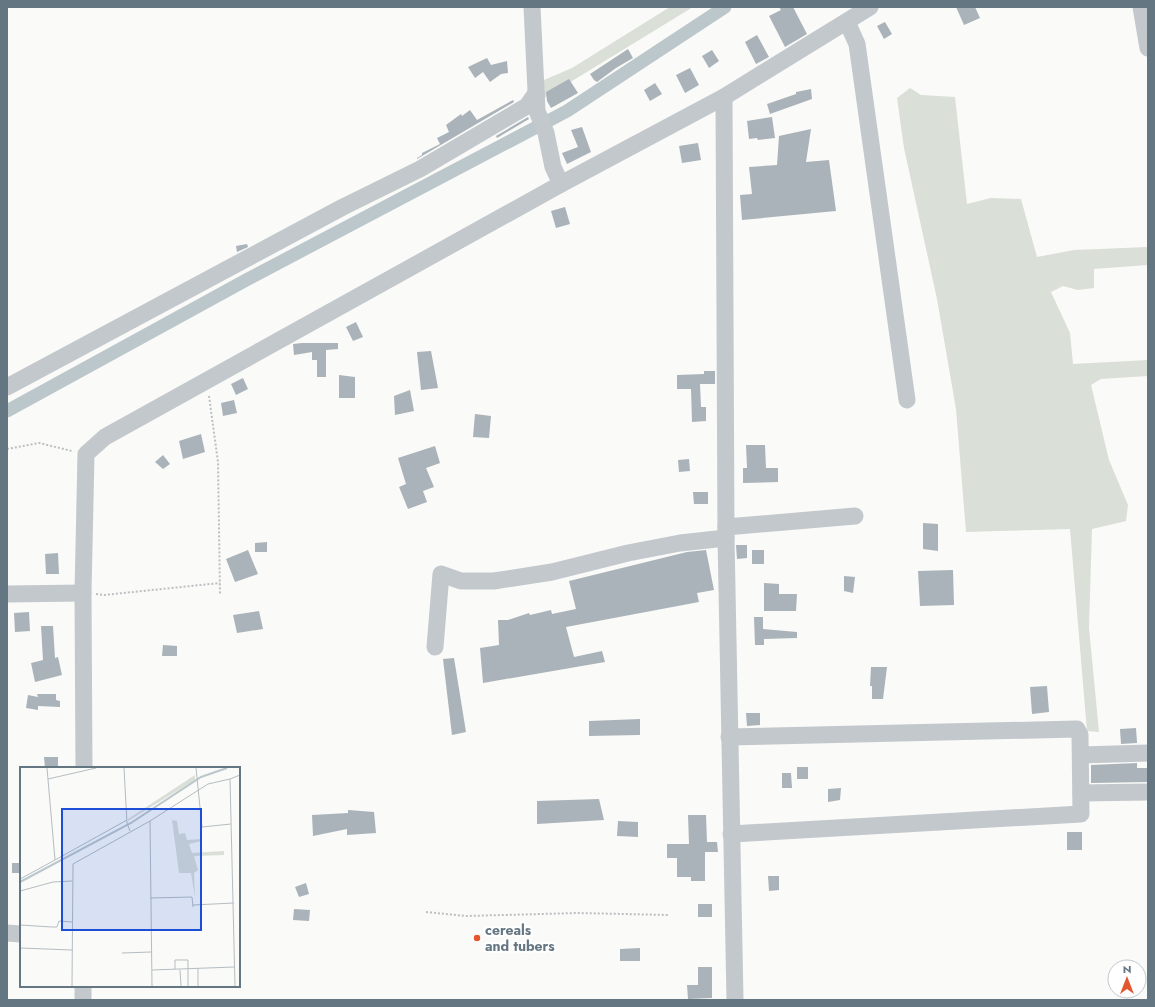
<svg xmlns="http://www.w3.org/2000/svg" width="1155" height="1007" font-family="Jost,sans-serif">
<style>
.green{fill:#dadfd7}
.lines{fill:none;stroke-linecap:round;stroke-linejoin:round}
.canal{stroke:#bbc7cb;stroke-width:13}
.building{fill:#aab3b9}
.path{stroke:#bbbfc2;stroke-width:2;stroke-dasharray:2 2;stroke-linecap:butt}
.minor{stroke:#c3c8cc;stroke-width:17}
.poi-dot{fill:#e4572e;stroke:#fff;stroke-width:1.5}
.labels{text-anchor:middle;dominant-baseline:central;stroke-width:4;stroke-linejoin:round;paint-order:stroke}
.poi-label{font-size:14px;font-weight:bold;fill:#657683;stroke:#fff;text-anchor:start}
.inset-river{fill:none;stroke:#bbc7cb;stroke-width:2}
.inset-road{fill:none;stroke:#b5bdc2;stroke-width:1}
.view{fill:#1d4ed8;fill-opacity:0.15;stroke:#1d4ed8;stroke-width:2}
.inset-edge{fill:none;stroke:#657683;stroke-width:2}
</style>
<rect width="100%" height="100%" fill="#fafaf8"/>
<g class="green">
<polygon points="670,7 693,7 541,100 544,80 572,68"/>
<polygon points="910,88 921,95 955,97 967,204 991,198 1021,199 1037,257 1074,250 1148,247 1148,265 1094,269 1094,288 1078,290 1063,286 1051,292 1070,333 1073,364 1148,360 1148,376 1101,379 1091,385 1109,460 1128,505 1126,521 1092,529 1089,628 1099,732 1087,731 1070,529 966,532 956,409 937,299 904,148 897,98"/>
</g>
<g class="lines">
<polyline class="canal" points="7,411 248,279 567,111 725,7"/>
</g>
<g class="building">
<polygon points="779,7 793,7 807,34 785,47 769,16 781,10"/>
<polygon points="956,7 975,7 980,18 964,25"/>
<polygon points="885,22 892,34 884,39 877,26"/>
<polygon points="757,35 769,57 756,64 745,42"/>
<polygon points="628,49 633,58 616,68 597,82 594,80 590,74"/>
<polygon points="712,50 719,61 709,68 702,56"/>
<polygon points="487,58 491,65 507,61 508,73 501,74 490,82 483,72 475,78 468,67"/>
<polygon points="690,68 699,85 685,93 676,75"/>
<polygon points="569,79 578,93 551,108 547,101 546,92"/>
<polygon points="655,83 662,94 650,101 644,90"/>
<polygon points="811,89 812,99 770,114 767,104 796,94 796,92"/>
<polygon points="513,100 514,102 417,159 417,158 422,155 422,153 440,144 437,138 449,132 446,125 461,114 462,116 470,110 477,120"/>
<polygon points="528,117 529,119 497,138 496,136 484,143"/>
<polygon points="772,117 775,138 758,140 757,138 749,139 747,121"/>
<polygon points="582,127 591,152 567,164 562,153 578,147 571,130"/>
<polygon points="811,129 806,162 829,160 836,211 742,220 740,195 752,194 749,167 777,165 779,136"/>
<polygon points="698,143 701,160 682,163 679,146"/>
<polygon points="565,207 570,224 556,228 551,211"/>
<polygon points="247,244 248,247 237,252 236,246"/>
<polygon points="356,322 363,337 353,341 346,327"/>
<polygon points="302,343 338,343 338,349 326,350 326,377 317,377 317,360 312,360 312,352 294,355 293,344"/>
<polygon points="431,351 438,388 421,390 417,352"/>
<polygon points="704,371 715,371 715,384 700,384 701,407 706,407 706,421 692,422 691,389 677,389 677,375 704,374"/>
<polygon points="339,375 355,377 355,398 339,398"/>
<polygon points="243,378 248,389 236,395 231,384"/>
<polygon points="410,390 414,411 395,415 394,396"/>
<polygon points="234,400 237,413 223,416 221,403"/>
<polygon points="475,414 491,416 489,438 473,437"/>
<polygon points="201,434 205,452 183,459 179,441"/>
<polygon points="746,445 765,445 766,468 778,468 778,482 743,483 743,468 747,468"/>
<polygon points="435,446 440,463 426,468 434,487 423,491 427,502 408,509 399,487 406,484 398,458"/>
<polygon points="163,455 170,464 163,469 155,462"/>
<polygon points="689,459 690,471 679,472 678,460"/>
<polygon points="693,492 708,492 708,504 694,504"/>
<polygon points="923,523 938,524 938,551 923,549"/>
<polygon points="267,542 267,552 255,552 255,543"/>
<polygon points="736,545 747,545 747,558 737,559"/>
<polygon points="248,550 258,574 235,582 226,559"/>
<polygon points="706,550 714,590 697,593 699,602 566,627 574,657 602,651 605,662 483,683 480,648 499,645 498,620 508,620 529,613 530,615 551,610 552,614 576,609 569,581 687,552"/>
<rect x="752" y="550" width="12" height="14"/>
<polygon points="58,553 59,574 46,574 45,554"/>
<polygon points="953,570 954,605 920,606 918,571"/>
<polygon points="844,576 855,577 853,593 844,591"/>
<polygon points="764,583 779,584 779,594 797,594 796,611 764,611"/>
<polygon points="259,611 263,629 237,633 233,615"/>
<polygon points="29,612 30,631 15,632 14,613"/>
<polygon points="754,617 763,617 763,629 797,632 797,638 764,639 764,645 755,645"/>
<polygon points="41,626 53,626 55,658 58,657 62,675 35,682 31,663 43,660"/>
<polygon points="163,645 177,646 177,656 162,656"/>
<polygon points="454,658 466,732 452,735 443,659"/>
<polygon points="871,667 887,667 883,699 872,699 872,686 870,686"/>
<polygon points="1047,686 1049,712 1032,714 1030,687"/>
<polygon points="37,694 56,694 56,700 60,701 60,707 38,706 38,710 26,708 28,695 38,697"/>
<polygon points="746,713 760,713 760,725 747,726"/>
<polygon points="640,719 640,735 589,736 589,721"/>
<polygon points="1136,728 1137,743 1121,744 1120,729"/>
<polygon points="44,757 58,757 58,767 45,768"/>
<polygon points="1137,763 1137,768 1148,768 1148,782 1091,783 1091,765"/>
<rect x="797" y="767" width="11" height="12"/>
<polygon points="782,773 791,773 792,788 782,788"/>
<polygon points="841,788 840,800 828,802 828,789"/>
<polygon points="599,799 604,820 537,824 537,801"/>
<polygon points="348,810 374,812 376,833 347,835 347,829 313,836 312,815 348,813"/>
<polygon points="688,815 706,815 707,842 717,842 718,852 705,852 705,881 691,881 691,877 677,877 677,858 667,858 667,844 689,844"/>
<polygon points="618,821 638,822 638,837 617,836"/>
<rect x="1067" y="832" width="15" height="18"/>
<rect x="12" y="863" width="9" height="10"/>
<polygon points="768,876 779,876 779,890 769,891"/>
<polygon points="306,883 309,894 299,897 295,887"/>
<rect x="698" y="904" width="14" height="13"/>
<polygon points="294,909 310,910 309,921 293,920"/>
<polygon points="640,948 640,961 620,961 620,949"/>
<polygon points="698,967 712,967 712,998 688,999 687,985 698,985"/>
</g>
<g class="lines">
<g class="path">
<polyline points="209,396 218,462 220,594"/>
<polyline points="7,449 39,443 72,451"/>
<polyline points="96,594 104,595 220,583"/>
<polyline points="426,912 466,916 578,913 669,915"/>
</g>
<g class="minor">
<polyline points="532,7 537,111 546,133 553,167 561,184"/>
<polyline points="1141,7 1148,48"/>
<polyline points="847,22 857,44 907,400"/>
<polyline points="724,97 726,538 735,1000"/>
<polyline points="7,387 343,207 420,169 527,106 536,93"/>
<polyline points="726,527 855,516"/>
<polyline points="7,594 83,593"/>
<polyline points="435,647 441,574 461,581 494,581 552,572 628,553 680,543 726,538"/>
<polyline points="729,737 1077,729 1080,735 1081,814 731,834"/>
<polyline points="1081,755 1148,753"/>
<polyline points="84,768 83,593 86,454 105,437 561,184 724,97 870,7"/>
<polyline points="1081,793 1148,792"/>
<polyline points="7,933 21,934"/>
<polyline points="83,1000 83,986"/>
</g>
</g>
<circle class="poi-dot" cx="477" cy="938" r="4"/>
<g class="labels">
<g class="poi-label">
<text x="485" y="930">cereals<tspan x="485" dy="16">and tubers</tspan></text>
</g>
</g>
<g transform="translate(20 767)">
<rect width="220" height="220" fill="#fafaf8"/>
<path d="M175,8V13L108,54V52ZM152,53L157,54L159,67L165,66L167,73L181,72L182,74L169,77L172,86L204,84V88L174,89L178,103L174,106L175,130L171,106H159Z" fill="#dadfd7"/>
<path class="inset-river" d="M0,115L111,56L181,10L207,1"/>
<path class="inset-road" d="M104,1L107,56L110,64M176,1L182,60L211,57M28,12L76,1M130,54L132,219M35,93L107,53M0,112L35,93L27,1M0,124L33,115L52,114M130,131L172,130L173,140M173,138L214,136M0,158L32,160H37L39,154L52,155M0,181L52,183M102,186L131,185M178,201V219M155,202V193H168V219M132,203L214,200M160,203L161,219M52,219L53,97L130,54L188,17L210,12M215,219L210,12L220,8"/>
<path class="view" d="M42,42H181V163H42Z"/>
<rect width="220" height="220" class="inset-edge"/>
</g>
<rect width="1155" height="1007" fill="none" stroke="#657683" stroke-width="16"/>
<g transform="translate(1127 979)"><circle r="19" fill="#ffffff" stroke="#c1c8cd"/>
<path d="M0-3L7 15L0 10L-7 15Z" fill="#e4572e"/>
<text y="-6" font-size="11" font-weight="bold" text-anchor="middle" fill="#657683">N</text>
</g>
</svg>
